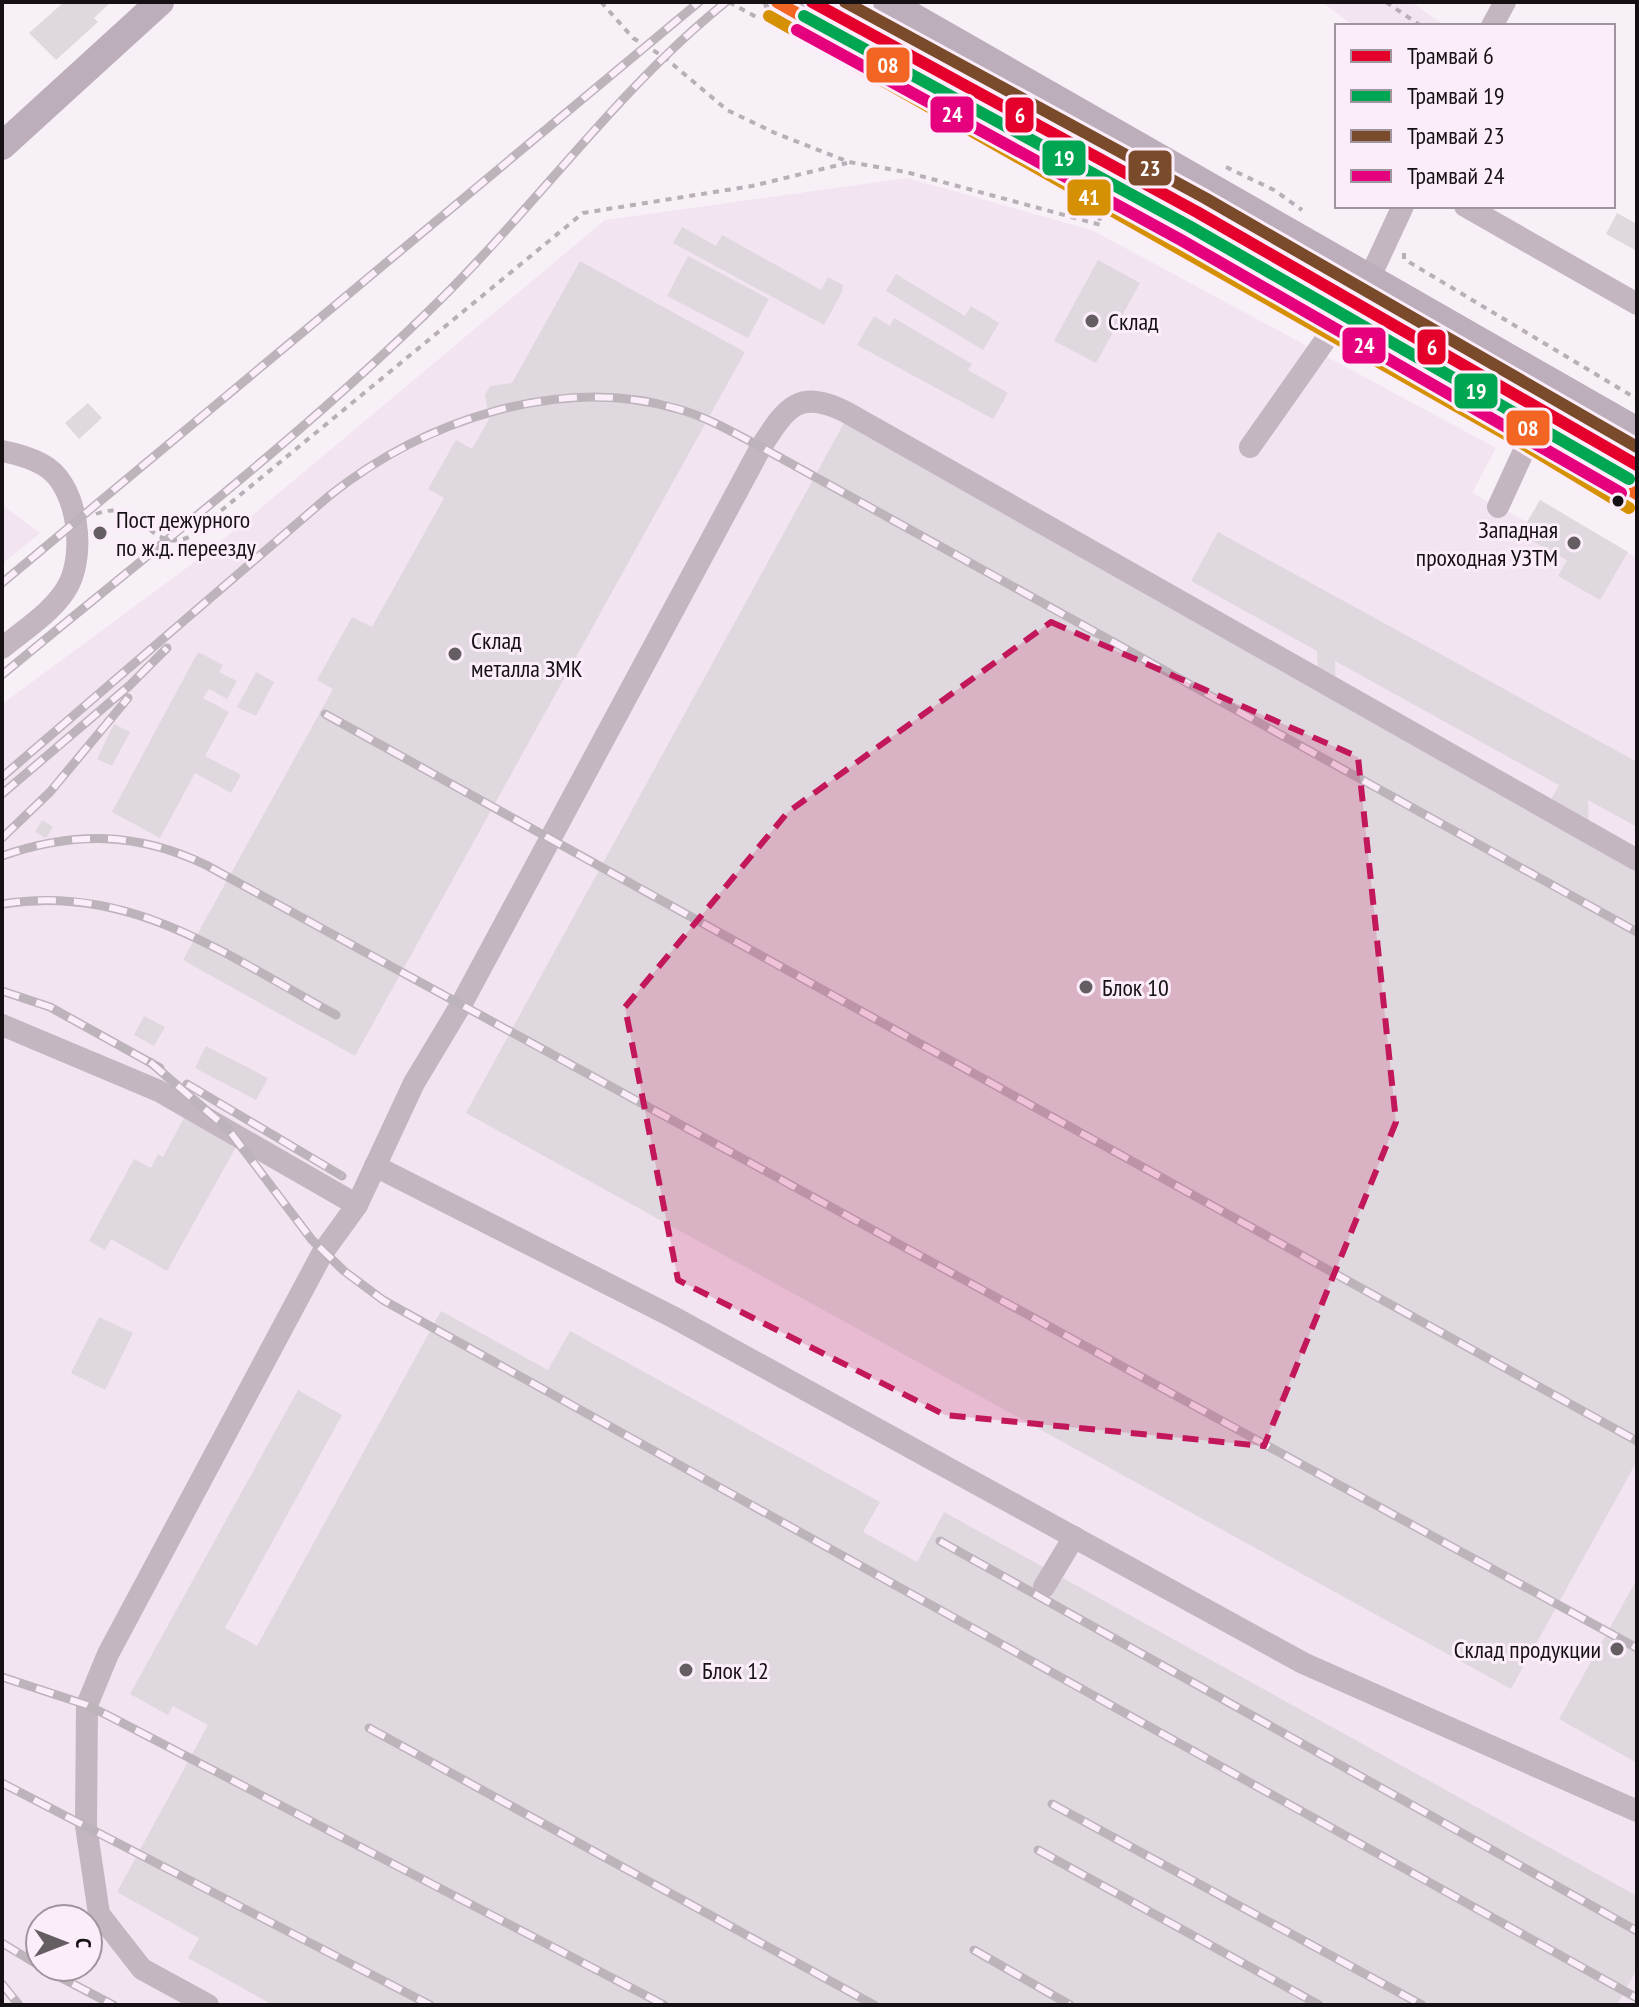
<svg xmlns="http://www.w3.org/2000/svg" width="1639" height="2007" font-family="'PT Sans Narrow',sans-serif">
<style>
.built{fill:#f2e4f1;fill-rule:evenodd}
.building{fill:#dfd9df;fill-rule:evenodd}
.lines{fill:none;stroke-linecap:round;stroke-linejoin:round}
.path{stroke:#b8afb7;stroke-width:4;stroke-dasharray:6 6;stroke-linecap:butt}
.minor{stroke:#c3b6c1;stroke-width:22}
.major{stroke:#bcaebb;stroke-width:28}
.rail-casing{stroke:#bcb3bb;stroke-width:9}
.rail{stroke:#fcedfa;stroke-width:6;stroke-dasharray:18;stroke-linecap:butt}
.bus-1-casing{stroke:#fcedfa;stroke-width:18}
.bus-2-casing{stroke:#fcedfa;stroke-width:18}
.bus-1{stroke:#f26522;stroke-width:12}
.bus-2{stroke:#d59003;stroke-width:12}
.tram-1-casing{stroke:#fcedfa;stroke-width:18}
.tram-2-casing{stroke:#fcedfa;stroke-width:18}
.tram-3-casing{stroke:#fcedfa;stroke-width:18}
.tram-4-casing{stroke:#fcedfa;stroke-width:18}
.tram-1{stroke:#e4002b;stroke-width:12}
.tram-2{stroke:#00a651;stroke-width:12}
.tram-3{stroke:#7a4b2a;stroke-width:12}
.tram-4{stroke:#e5007d;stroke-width:12}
.marked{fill:#c2185b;fill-opacity:0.2;stroke:#c2185b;stroke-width:6;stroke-dasharray:16 10;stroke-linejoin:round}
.poi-dot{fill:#645e63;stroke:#fcedfa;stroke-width:3}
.bus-dot{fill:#151014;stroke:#fcedfa;stroke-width:3}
.labels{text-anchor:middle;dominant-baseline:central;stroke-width:6;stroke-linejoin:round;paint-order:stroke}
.poi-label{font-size:24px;fill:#151014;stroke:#fcedfa;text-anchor:start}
.line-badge{stroke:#fcedfa;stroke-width:3}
.badge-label{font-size:22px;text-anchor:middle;font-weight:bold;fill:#fff}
</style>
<rect width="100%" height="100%" fill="#f8f0f7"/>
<g class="built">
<polygon points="1322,2 1411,2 1446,26 1354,26"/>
<path d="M907,178L1092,230L1496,448L1472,493L1527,522L1540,500L1637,558V2005H2V704L207,553L605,220ZM40,1919H88V1967H40Z"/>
<polygon points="2,505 40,533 2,564"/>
</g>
<g class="building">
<polygon points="64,2 111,2 94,18 98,22 56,60 29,33"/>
<polygon points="1617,213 1637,224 1635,250 1606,234"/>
<polygon points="682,227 716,246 722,235 821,290 828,277 843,285 842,292 824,325 673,243"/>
<polygon points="688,256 769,299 748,338 667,296"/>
<polygon points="1098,260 1140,283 1096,363 1054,341"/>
<polygon points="580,261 745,352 355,1056 183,960 333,689 317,680 352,617 372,627 444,498 428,489 456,440 472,449 489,419 485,395 490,386 512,383"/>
<polygon points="896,274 965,316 971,306 999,323 983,350 886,291"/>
<polygon points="874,316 890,326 894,318 972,364 968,370 1008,393 993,419 857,345"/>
<polygon points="88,403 102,418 79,439 65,423"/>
<path d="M844,423L1318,685L1317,651L1191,581L1218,532L1637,762V827L1588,800L1589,834L1637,860V1461L1511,1689L466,1113ZM1335,661L1559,785L1549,803L1336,695Z"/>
<polygon points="1540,500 1628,552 1600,600 1558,576 1567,560 1520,534"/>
<polygon points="102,523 109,536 98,542 90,530"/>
<polygon points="198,652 223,665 219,672 237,681 227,699 209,689 203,698 229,712 205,756 241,775 231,793 195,773 160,838 112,812"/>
<polygon points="256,672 274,682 256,716 237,707"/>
<polygon points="114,724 130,732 112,766 97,759"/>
<polygon points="42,820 53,827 46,838 35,832"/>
<polygon points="144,1016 165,1027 154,1046 134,1035"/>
<polygon points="206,1046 268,1078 256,1100 195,1068"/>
<polygon points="184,1118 236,1147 167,1271 111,1239 105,1250 89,1241 134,1159 151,1168 158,1154 163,1157"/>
<polygon points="441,1311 548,1370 570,1331 880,1502 863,1532 917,1562 944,1512 1637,1896 1637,1969 1617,2005 273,2005 188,1958 199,1938 117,1892 208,1725 173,1706 168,1715 130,1694 298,1390 342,1415 225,1628 257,1646"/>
<polygon points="99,1317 133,1333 105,1390 71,1373"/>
<polygon points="1637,1579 1637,1763 1559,1719"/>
</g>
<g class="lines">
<g class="path">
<polyline points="601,2 633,38 664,57 727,110 775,133 849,162 906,172 1101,225 1098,212"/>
<polyline points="729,2 758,18"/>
<polyline points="1386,2 1421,26"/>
<polyline points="1226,167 1274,190 1302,210"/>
<polyline points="1404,253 1404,259 1637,399"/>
<path d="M96,514C142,496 149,555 189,537L583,213L752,186L847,163"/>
</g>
<g class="minor">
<polyline points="1492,26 1505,2"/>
<polyline points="1465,206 1637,304"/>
<polyline points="1370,277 1403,206"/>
<polyline points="1250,447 1338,322"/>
<path d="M2,451C17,454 35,459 48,468C78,490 85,552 69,584C56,610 24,630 2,648"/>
<polyline points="1498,507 1533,431"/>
<polyline points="2,1025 159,1091 357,1205"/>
<polyline points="375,1166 673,1317 1303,1663 1637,1811"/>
<polyline points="1044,1587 1074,1537"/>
<path d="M208,2005L142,1969L99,1914L86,1826L87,1705L108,1654L323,1252L357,1205L414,1083L462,1003L761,447C786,408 798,388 846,412L1637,860"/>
</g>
<g class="major">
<polyline points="777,2 1533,431 1637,494"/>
<polyline points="887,2 1637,431"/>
<polyline points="2,146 160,2"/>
</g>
<g class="rail-casing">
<g id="rail">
<polyline points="2,583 699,2"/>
<path d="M2,675C150,552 305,434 442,298C539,202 619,88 726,2"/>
<polyline points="325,714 1637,1441"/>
<path d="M2,777L329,496C423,421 559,374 678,409C707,417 734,433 761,447L1637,932"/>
<polyline points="2,794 129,686 167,648"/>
<polyline points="2,838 50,792 128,698"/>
<path d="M2,856C74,831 138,832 206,865L1637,1648"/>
<path d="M2,904C132,883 227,956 336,1015"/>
<polyline points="2,991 50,1007 160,1068"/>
<polyline points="150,1062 228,1129 312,1240 344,1271 383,1300 1637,1998"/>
<polyline points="187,1084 342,1176"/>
<polyline points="940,1541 1637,1931"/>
<polyline points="2,1677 87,1705 111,1717 664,2005"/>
<polyline points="369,1728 874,2005"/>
<polyline points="2,1783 430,2005"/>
<polyline points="1052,1804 1422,2005"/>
<polyline points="1038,1850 1319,2005"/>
<polyline points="2,1943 40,1966"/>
<polyline points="974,1950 1070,2005"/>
<polyline points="41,1967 113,2005"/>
<polyline points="2,1984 19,2005"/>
</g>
</g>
<use href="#rail" class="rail"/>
<g class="bus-1-casing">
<polyline id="bus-1" points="777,2 1533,431 1637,494"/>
</g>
<g class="bus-2-casing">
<polyline id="bus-2" points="769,16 1525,445 1629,508"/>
</g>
<use href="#bus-1" class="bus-1"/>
<use href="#bus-2" class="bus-2"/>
<g class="tram-1-casing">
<polyline id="tram-1" points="812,2 1197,212 1637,465"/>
</g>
<g class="tram-2-casing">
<polyline id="tram-2" points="804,16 1189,226 1629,479"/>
</g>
<g class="tram-3-casing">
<polyline id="tram-3" points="845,2 1205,198 1637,447"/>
</g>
<g class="tram-4-casing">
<polyline id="tram-4" points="797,30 1181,240 1621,493"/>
</g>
<use href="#tram-1" class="tram-1"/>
<use href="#tram-2" class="tram-2"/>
<use href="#tram-3" class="tram-3"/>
<use href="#tram-4" class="tram-4"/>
</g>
<path class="marked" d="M1051,622L1358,757L1396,1122L1264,1446L945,1415L678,1280L625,1007L788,812Z"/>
<g class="poi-dot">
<circle cx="1092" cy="321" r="8"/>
<circle cx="100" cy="533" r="8"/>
<circle cx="1574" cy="543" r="8"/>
<circle cx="455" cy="654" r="8"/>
<circle cx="1086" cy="987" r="8"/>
<circle cx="1617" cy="1649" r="8"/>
<circle cx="686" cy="1670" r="8"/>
</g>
<circle class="bus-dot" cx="1618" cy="501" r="7"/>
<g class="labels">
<g class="poi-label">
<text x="1108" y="321">Склад</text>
<text x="116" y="519">Пост дежурного<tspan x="116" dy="28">по ж.д. переезду</tspan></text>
<text x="1558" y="529" text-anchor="end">Западная<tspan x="1558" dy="28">проходная УЗТМ</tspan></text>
<text x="471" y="640">Склад<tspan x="471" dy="28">металла ЗМК</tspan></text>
<text x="1102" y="987">Блок 10</text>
<text x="1601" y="1649" text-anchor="end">Склад продукции</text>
<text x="702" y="1670">Блок 12</text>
</g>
</g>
<g class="line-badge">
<rect x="865" y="46" width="46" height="38" rx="8" fill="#f26522"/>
<rect x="929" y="95" width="46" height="39" rx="8" fill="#e5007d"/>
<rect x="1004" y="96" width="31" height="38" rx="8" fill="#e4002b"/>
<rect x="1041" y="139" width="46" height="38" rx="8" fill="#00a651"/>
<rect x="1127" y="149" width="46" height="38" rx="8" fill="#7a4b2a"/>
<rect x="1066" y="178" width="46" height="39" rx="8" fill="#d59003"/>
<rect x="1341" y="326" width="46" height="39" rx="8" fill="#e5007d"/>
<rect x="1416" y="328" width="31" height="38" rx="8" fill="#e4002b"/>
<rect x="1453" y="372" width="46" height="38" rx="8" fill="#00a651"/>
<rect x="1505" y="409" width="46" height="38" rx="8" fill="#f26522"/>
</g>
<g class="badge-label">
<text x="888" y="73">08</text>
<text x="952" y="122">24</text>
<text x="1020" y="123">6</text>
<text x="1064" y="166">19</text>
<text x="1150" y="176">23</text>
<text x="1089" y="205">41</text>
<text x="1364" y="353">24</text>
<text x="1432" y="355">6</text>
<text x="1476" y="399">19</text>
<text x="1528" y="436">08</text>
</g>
<rect width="1639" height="2007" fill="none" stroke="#151014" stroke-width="8"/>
<rect x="1335" y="24" width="280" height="184" fill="#fcedfa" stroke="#a0959e" stroke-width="2"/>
<rect x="1351" y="50" width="40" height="12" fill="#e4002b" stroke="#a0959e" stroke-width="2"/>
<text x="1407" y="64" font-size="24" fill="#151014">Трамвай 6</text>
<rect x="1351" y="90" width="40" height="12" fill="#00a651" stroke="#a0959e" stroke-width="2"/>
<text x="1407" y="104" font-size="24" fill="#151014">Трамвай 19</text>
<rect x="1351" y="130" width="40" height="12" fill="#7a4b2a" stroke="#a0959e" stroke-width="2"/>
<text x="1407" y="144" font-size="24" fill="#151014">Трамвай 23</text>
<rect x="1351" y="170" width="40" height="12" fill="#e5007d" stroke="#a0959e" stroke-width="2"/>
<text x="1407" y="184" font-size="24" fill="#151014">Трамвай 24</text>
<g transform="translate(64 1943) rotate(90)"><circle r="38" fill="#fcedfa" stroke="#a0959e" stroke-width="2"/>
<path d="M0-6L14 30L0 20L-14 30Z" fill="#645e63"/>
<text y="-12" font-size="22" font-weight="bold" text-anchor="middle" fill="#151014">С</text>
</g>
</svg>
